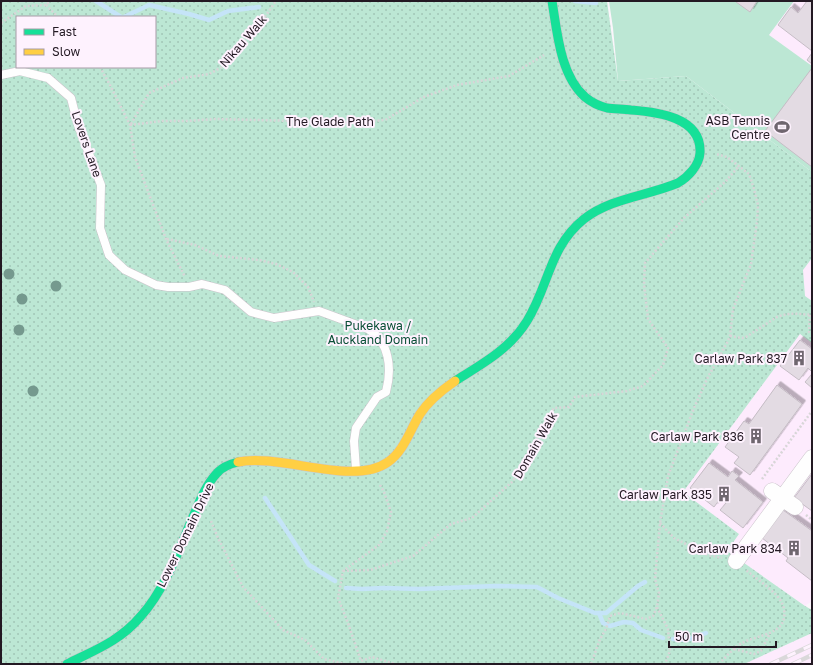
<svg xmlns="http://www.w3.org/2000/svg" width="813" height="665" font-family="'Golos Text',sans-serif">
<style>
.built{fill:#fdebfd}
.park{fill:url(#park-dots);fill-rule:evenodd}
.garden{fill:#bce7d4}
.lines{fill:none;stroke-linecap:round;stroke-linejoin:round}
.stream{stroke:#c5e4f8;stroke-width:4.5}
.building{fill:#e3dbe3;stroke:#c5bdc5;filter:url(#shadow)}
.lane-casing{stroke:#cbc4cb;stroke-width:9}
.street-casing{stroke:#cbc4cb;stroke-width:17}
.fast-casing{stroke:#cbc4cb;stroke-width:10}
.slow-casing{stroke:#cbc4cb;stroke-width:10}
.path{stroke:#d8d6d8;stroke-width:2.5;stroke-dasharray:2 2;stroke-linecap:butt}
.lane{stroke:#fefefe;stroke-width:8}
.street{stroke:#fefefe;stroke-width:16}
.fast{stroke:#16e098;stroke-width:9}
.slow{stroke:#ffcf43;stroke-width:9}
.rail-casing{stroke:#dad8da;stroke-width:4.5}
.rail{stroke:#fef2fe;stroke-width:3;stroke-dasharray:9;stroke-linecap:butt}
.tree{fill:#75998e}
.labels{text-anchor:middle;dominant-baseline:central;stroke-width:4;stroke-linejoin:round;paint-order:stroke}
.street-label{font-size:12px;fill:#231923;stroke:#fef2fe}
.poi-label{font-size:12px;fill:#231923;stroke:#fef2fe;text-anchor:end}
.park-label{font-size:12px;fill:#084e35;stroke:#fef2fe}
</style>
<defs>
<pattern id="park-dots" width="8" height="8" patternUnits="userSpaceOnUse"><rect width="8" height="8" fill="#bce7d4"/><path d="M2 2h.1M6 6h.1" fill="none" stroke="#a1c6b6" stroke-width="1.8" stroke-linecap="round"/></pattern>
<filter id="shadow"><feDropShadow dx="3.5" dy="-3.5" stdDeviation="0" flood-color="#0004"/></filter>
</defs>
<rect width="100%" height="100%" fill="#fbf5fb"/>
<g class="built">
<polygon points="794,1 812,1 812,66 769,35"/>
<polygon points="812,258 812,301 805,296 803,270"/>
<polygon points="800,334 812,343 812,601 805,606 727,551 739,534 683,492"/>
<polygon points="812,633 812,664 744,664 757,658"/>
</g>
<path class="park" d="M1,1H607L618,81L686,76L812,172V258L803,270L805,296L812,301V343L800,334L683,492L739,534L727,551L805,606L812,610V633L744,664H1ZM17,17H155V67H17Z"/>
<polygon class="garden" points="609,1 794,1 769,35 812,66 812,172 686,76 618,81 613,28"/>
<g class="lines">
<g class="stream">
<polyline points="96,1 121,17"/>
<polyline points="575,1 596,3"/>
<polyline points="124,17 149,5 189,14 209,20 228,11 259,7"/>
<polyline points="265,498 309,565 335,581"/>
<polyline points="346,588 362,589 384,588 419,589 496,586 537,587 558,598 595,613 606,613 638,586 645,582"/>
<polyline points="599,613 603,623 610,626 624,622 633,623 641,630 663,638"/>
<polyline points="673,639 687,640 706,633"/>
</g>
</g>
<g class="building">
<polygon points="737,1 757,1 750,12 736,2"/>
<polygon points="807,1 812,1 812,51 778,25 791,7 798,13"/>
<polygon points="812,53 812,64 807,60"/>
<polygon points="812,68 812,167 765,131"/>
<polygon points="800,340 812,349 812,372 808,368 799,380 780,366"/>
<polygon points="812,374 812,388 805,382"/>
<polygon points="777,385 802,404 750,475 734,463 739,457 725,447 744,421 749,424"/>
<polygon points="709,463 728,477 732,471 739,476 735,480 763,502 743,528 720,510 726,503 720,499 714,507 690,488"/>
<polygon points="812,474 812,511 794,498"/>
<polygon points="783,510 812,531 812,581 786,561 788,558 762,538"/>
</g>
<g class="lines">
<g class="lane-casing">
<path id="lane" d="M1,75L20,71L48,78L71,98L78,125L101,185L100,228L109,255L125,270L156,285L168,287H189L202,284L225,290L251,312L274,318L319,311L368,329C390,342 392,369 386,392L377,397L356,428L354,441L356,469"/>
</g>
<g class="street-casing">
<g id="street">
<polyline points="772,491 795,507"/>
<polyline points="736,561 812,458"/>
</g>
</g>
<g class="fast-casing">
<g id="fast">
<path d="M455,381C482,364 510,349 527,321C549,286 549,247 584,219C611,198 647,196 678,183C688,177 699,166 700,153C702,117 657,112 631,110C623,109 614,109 607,108C599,106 591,102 585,97C560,75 557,31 552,1"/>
<path d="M67,664C95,650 120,641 141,616C165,589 178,552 192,519C199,503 205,486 217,473C222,467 230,464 238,462"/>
</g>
</g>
<g class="slow-casing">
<path id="slow" d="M238,462C281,453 353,487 388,462C404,451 410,430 420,414C429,400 442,390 455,381"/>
</g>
<g class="path">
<polyline points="46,5 58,17"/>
<polyline points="1,23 26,6 46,5 50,1"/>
<polyline points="100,67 110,85 130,125 135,157 166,239 185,277"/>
<polyline points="131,124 149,93 183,78 209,74 222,67 238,50 259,25 276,1"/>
<polyline points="130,125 161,121 188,121 215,119 297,121 326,123 356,122 385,120 424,97 457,85 509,76 544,55"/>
<polyline points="167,239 195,245 219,256 259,260 276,264 293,272 308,287 314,302"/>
<polyline points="810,315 809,332 812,334"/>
<path d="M730,336L742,338L746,337L777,317C789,312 800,314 812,315"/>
<polyline points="762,479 812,411"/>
<polyline points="380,485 384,492 391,512 387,531 379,545 343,571 338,598 348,623 361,661 372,657 395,664"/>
<polyline points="806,515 812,520"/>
<polyline points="211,521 218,538 243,587 283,630 305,640 324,659 345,664"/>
<polyline points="660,523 674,538 708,555 722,558"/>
<polyline points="343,571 370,570 413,556 451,524 472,518 513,481 554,408 569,407 575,397 627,391 643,386 663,365 668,348 648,319 644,284 645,263 684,218 725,182 739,166"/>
<polyline points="657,607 668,629 670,651 665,664"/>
<polyline points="734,649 754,654 761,651 770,633"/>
<polyline points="591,664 600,639 606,629 610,616 620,613 646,619 653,616 657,607 659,593 655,579 660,523 668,476 694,408 708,377 728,341 730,336 733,309 751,264 757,222 758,205 754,189 749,174 727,157 716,154"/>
<path d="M719,664C726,657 733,648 742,643C753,637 768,636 778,628C782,625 783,622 784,618C785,613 784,607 782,603C777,592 755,578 746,570"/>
</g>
<use href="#lane" class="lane"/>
<use href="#street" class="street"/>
<use href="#fast" class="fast"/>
<use href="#slow" class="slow"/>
<g class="rail-casing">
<g id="rail">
<polyline points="771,664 812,645"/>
<polyline points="793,664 812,655"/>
</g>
</g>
<use href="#rail" class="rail"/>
</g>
<g class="tree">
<circle cx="9" cy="274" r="5.5"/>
<circle cx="56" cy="286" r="5.5"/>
<circle cx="22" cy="299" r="5.5"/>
<circle cx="19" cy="330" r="5.5"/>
<circle cx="33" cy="391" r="5.5"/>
</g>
<defs>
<g id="stadium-bare" transform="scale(1.2)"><path d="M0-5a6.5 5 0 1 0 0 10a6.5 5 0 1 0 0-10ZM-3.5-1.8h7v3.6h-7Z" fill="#6f666f" stroke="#fef2fe" stroke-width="2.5" paint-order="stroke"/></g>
<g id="building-bare" transform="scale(1.2)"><path d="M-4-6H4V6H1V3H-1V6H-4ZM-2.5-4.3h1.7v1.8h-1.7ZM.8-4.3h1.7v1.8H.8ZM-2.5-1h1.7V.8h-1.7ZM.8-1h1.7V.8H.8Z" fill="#6f666f" stroke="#fef2fe" stroke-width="2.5" paint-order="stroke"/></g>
</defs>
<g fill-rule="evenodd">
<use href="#stadium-bare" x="782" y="127"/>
<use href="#building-bare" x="799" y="358"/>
<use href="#building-bare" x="756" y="436"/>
<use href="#building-bare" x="724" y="494"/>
<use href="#building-bare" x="794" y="548"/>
</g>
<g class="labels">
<g class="street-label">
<text transform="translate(243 41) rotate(-49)">Nīkau Walk</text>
<text x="330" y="121">The Glade Path</text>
<text transform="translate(87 144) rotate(71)">Lovers Lane</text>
<text transform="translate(535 445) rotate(-60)">Domain Walk</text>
<text transform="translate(185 535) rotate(-64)">Lower Domain Drive</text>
</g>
<g class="poi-label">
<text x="770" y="120">ASB Tennis<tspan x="770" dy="14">Centre</tspan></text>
<text x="787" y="358">Carlaw Park 837</text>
<text x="744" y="436">Carlaw Park 836</text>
<text x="712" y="494">Carlaw Park 835</text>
<text x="782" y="548">Carlaw Park 834</text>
</g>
<g class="park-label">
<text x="378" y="325">Pukekawa /<tspan x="378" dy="14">Auckland Domain</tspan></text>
</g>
</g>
<rect width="813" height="665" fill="none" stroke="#231923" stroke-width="4"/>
<rect x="16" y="16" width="140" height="52" fill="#fef2fe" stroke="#a69ba6"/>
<rect x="24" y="29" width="20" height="6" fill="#16e098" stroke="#a69ba6"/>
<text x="52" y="36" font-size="12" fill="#231923">Fast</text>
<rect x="24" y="49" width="20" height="6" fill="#ffcf43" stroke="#a69ba6"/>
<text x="52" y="56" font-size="12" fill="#231923">Slow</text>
<path d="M669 641v6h107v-6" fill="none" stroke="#231923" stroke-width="2"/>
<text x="675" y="641" font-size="12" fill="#231923" stroke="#fef2fe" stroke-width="3" paint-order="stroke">50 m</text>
</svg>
